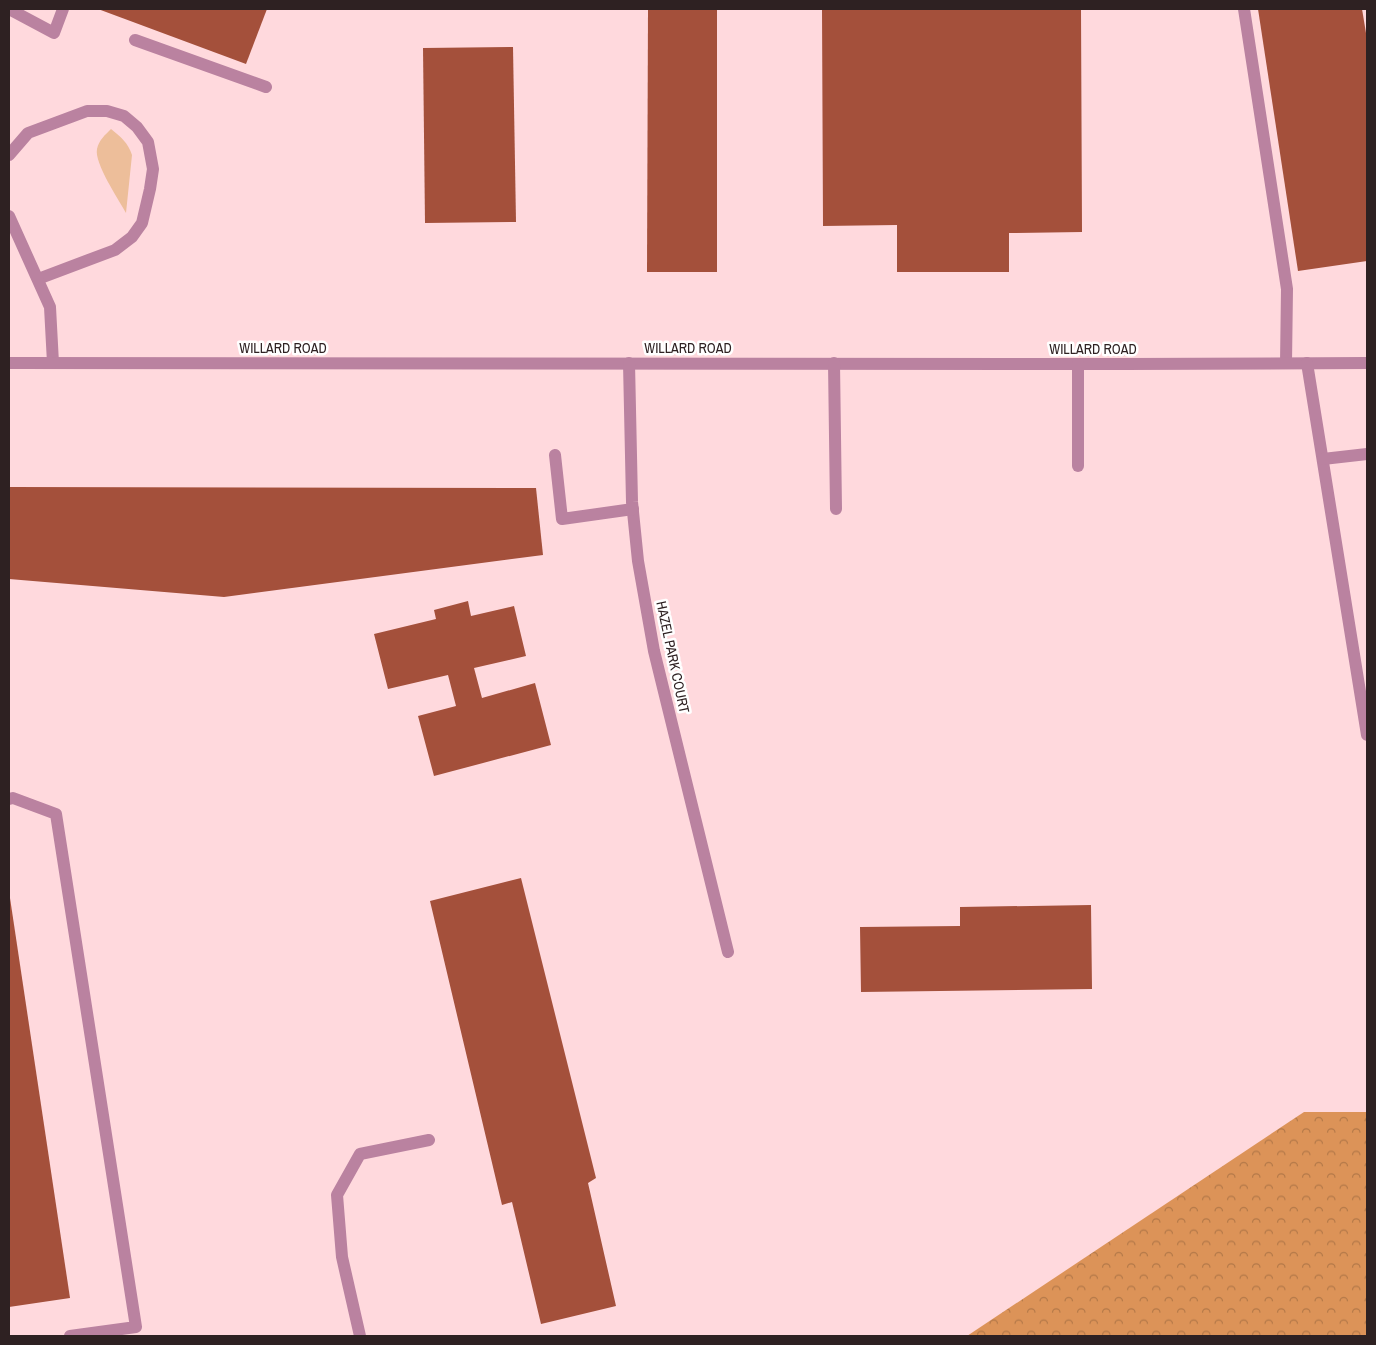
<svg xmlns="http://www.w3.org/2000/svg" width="1376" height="1345" font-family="'Archivo Narrow',sans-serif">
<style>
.grass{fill:#edbe9a}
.forest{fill:url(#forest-crowns)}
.building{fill:#a4503b}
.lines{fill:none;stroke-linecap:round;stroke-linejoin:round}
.minor{stroke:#ba82a0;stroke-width:12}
.labels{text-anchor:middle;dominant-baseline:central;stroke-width:5;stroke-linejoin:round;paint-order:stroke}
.street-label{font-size:14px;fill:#2e2122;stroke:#fff}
</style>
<defs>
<pattern id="forest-crowns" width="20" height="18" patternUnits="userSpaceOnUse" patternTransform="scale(1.25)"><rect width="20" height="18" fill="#dc9358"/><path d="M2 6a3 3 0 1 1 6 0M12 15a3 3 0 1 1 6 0" fill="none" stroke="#b37848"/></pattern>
</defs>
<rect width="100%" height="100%" fill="#ffd9dd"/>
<path class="grass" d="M111,129C121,137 128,143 132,155L126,213C119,200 94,163 97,149C99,140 105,135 111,129Z"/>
<polygon class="forest" points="1304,1112 1367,1112 1367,1336 967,1336"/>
<g class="building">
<polygon points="98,9 267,9 246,64"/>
<polygon points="648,9 717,9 717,272 647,272"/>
<polygon points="822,9 1081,9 1082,232 1009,233 1009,272 897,272 897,225 823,226"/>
<polygon points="1258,9 1362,9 1367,39 1367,261 1298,271"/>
<polygon points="513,47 516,222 425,223 423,48"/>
<polygon points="9,487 536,488 543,555 224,597 9,579"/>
<polygon points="468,601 471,616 514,606 526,656 474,668 482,698 535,683 551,745 434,776 418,716 456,706 448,675 388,689 374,634 436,619 434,610"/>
<polygon points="521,878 596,1178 588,1183 616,1306 541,1324 512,1202 502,1205 430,901"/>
<polygon points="9,898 10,898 70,1298 9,1307"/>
<polygon points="1091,905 1092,989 861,992 860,927 960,926 960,907"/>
</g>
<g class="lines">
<g class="minor">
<polyline points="9,9 54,33 63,9"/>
<polyline points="1244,9 1287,289 1286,363"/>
<polyline points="135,40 266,87"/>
<polyline points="9,155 28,133 87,111 107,111 124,116 137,127 148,142 153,169 150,189 142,223 132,237 115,250 38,279"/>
<polyline points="9,216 50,307 53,363"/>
<polyline points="9,363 1124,364 1367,363"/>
<polyline points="629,363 632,502 638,561 654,651 728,952"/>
<polyline points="834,363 836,509"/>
<polyline points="1307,363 1367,735"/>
<polyline points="1078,364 1078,466"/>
<polyline points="555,455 562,519 633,509"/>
<polyline points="1323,459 1367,454"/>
<polyline points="9,799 13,798 56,814 136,1327 70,1336"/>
<polyline points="360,1336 342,1257 337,1195 360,1154 429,1140"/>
</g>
</g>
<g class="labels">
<g class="street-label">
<text x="283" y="348">WILLARD ROAD</text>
<text x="688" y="348">WILLARD ROAD</text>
<text x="1093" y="349">WILLARD ROAD</text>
<text transform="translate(673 657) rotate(78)">HAZEL PARK COURT</text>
</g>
</g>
<rect width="1376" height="1345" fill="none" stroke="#2e2122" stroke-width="20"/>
</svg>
